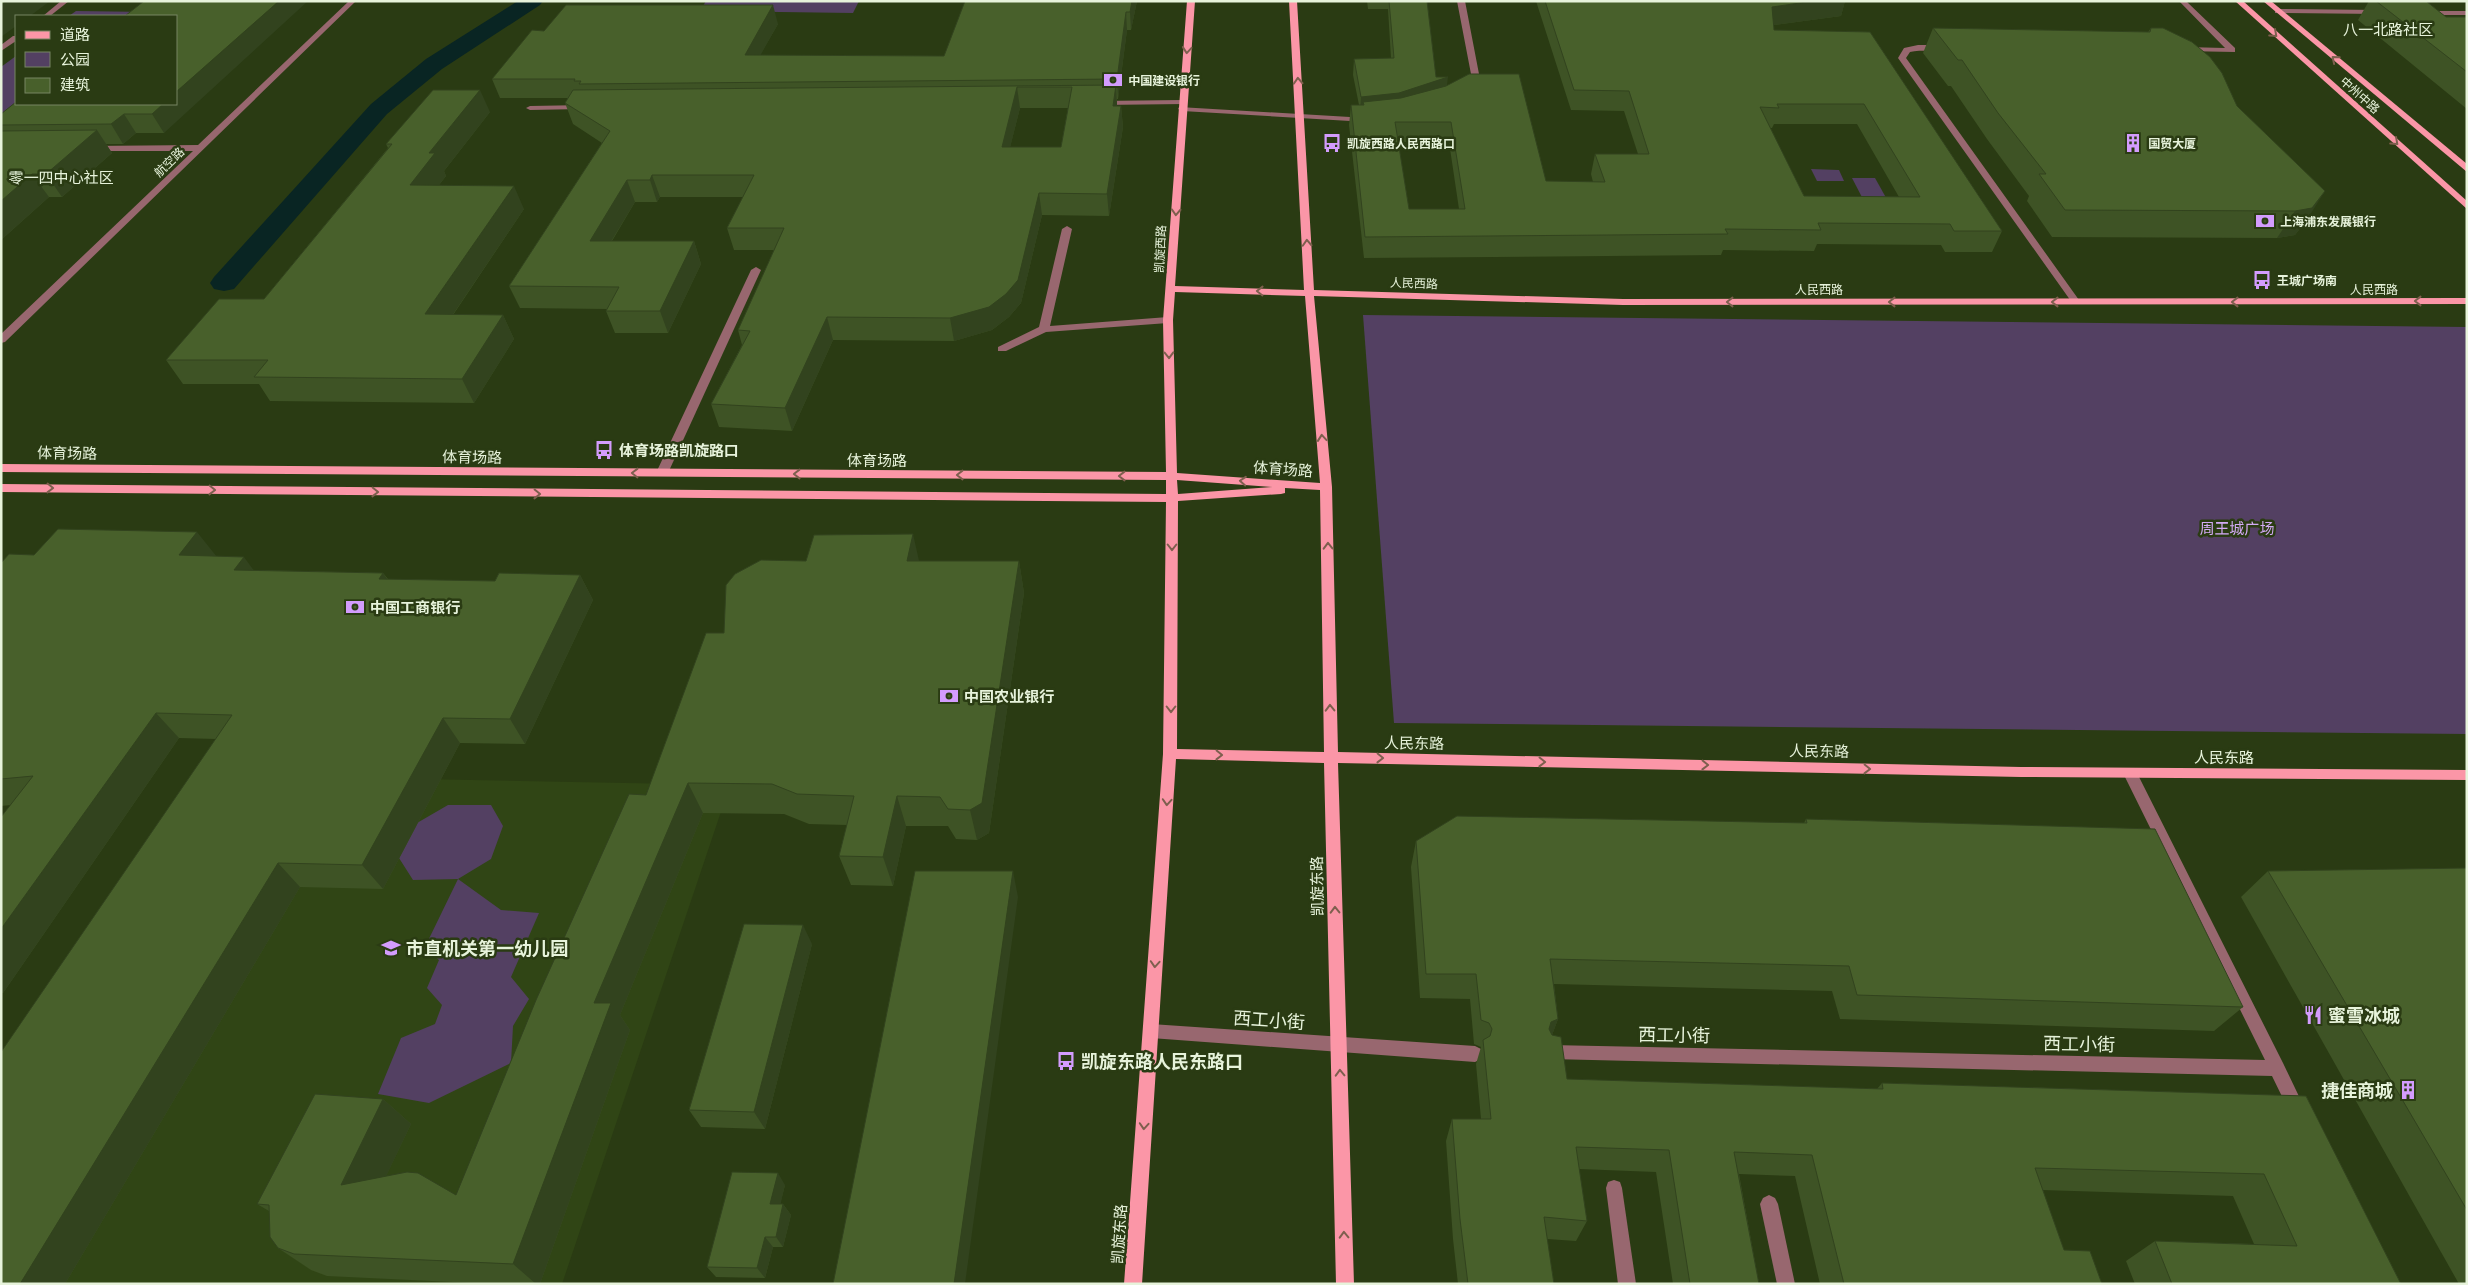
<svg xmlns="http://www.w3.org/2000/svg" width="2468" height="1285" font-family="'PT Sans','Noto Sans SC',sans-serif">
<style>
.built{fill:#304515}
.green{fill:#534062}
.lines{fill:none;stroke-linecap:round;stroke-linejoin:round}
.canal{fill:#092523;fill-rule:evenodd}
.minor{fill:#98676f;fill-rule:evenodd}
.major{fill:#fb96a7;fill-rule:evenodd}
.wall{fill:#3e5325;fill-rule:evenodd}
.shaded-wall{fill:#32431e}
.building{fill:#48602b;stroke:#32431e;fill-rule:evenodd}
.oneway{stroke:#7e5f4e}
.labels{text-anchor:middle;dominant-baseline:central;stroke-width:5;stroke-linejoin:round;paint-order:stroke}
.far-poi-label{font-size:12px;font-weight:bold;fill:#e7f3db;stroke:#2a3b13;text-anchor:start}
.far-street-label{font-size:12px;fill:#e7f3db;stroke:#2a3b13}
.far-quarter-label{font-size:15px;fill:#e7f3db;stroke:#2a3b13}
.poi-label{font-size:15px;font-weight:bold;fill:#e7f3db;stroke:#2a3b13;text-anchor:start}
.street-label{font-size:15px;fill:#e7f3db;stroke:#2a3b13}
.park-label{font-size:15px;fill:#d3aaf5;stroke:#2a3b13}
.near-poi-label{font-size:18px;font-weight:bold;fill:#e7f3db;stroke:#2a3b13;text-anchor:start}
.near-street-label{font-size:18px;fill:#e7f3db;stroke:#2a3b13}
</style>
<rect width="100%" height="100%" fill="#2a3b13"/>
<polygon class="built" points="220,775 730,785 562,1284 1,1284 1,1111"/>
<g class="green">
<polygon points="706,1 859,1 853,13 700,11"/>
<polygon points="76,11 150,12 145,16 69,16"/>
<polygon points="16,56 16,104 1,129 1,67"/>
<polygon points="1811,169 1839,170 1844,181 1817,181"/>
<polygon points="1852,178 1875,178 1889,203 1865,203"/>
<polygon points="1363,315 2467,327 2467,734 1394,723"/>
<polygon points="448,805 491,805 503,826 491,859 458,879 501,910 539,913 511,977 529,999 513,1026 511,1063 429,1103 378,1094 401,1038 435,1024 442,1005 427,988 439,960 424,949 458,879 413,880 399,858 417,823"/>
</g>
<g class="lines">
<polygon class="canal" points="518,1 543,1 540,5 442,69 387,114 234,289 224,291 214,289 210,283 214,277 371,104 426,59"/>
<g class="minor">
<polygon points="61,1 69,1 50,16 43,16"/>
<polygon points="349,1 356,1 5,342 1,343 1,334 193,151 92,151 89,150 89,146 198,145"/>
<polygon points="1457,1 1465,1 1479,74 1471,89 1468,89 1464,87 1471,74"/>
<polygon points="2179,1 2186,1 2235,48 2235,52 2182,51 2182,47 2185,47 2225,48"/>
<polygon points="2278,9 2379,10 2383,12 2379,14 2275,13 2275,9"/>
<polygon points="2424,11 2467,11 2467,15 2421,15 2420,13"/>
<polygon points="13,36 16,36 16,41 1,51 1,45"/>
<path d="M1918,45H1943L1947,47C1938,53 1921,49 1910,52L1906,58L2079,300V304H2073L1898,58L1904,48Z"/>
<polygon points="1182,100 1186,102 1185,104 1100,105 1096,103 1100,101"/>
<polygon points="585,105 586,107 582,109 530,110 526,108 530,106"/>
<polygon points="1179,107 1350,117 1367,116 1371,118 1367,120 1350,121 1182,111 1178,109"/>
<polygon points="1067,226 1072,229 1050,326 1168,317 1173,320 1168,323 1046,332 1006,351 998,351 998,347 1039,327 1062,229"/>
<polygon points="756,267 761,270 668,473 666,476 658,476 656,473 751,270"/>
<polygon points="2130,768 2135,769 2283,1063 2306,1111 2304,1117 2298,1119 2292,1117 2272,1076 1550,1059 1544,1057 1542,1052 1544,1047 1550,1045 2265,1060 2123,773 2125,769"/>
<polygon points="1151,1024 1475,1046 1481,1049 1483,1054 1481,1059 1475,1062 1151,1038 1145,1036 1143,1031 1145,1026"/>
<polygon points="1614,1180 1620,1182 1622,1188 1636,1284 1618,1284 1606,1188 1608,1182"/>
<polygon points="1769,1195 1775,1198 1778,1204 1795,1284 1777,1284 1760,1204 1763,1198"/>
</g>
<g class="major">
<path d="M1187,1H1195L1175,286L1304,290L1289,1H1297L1314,290L1623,299L2467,298V304L1623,305L1314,296L1332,487L1338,752L2021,767L2467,770V780L2021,777L1338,763L1354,1284H1336L1324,763L1176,759L1142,1284H1124L1163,754L1166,502L1,492V484L1166,494V480L1,472V464L1166,472L1163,320ZM1175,292L1305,296L1320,483L1177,473L1173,320ZM1177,480L1272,487L1178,494ZM1285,488L1320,490L1324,752L1177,749L1178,501L1281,494L1285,493Z"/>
<polygon points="2235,1 2243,1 2467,201 2467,209"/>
<polygon points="2263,1 2271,1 2467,164 2467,172"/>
</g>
</g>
<g class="wall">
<path d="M1137,1L1131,30H1127L1118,99H1117V106H1121L1123,127L1109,216L1042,215L1021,303L1009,317L992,330L954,341L833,340L792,431L719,427L711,404L742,345L738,330L774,250H734L727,228L743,197H660L657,202H635L612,241H694L701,264L668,333H615L606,311L607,309L520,308L509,286L602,143L573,124L565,103L568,98H500L492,79L544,31L778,24L760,55L944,56ZM1020,108H1068L1061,147H1010Z"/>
<path d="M1367,1H1427L1436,77L1447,85L1546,181L1593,182L1591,174L1595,154H1638L1624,111L1571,110L1536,1H1845L1841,16L1774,25V30L1870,32L2002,231L1992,252H1945L1941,245L1817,244L1814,251L1723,250L1721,255L1364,258L1349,125L1351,105H1359L1353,75L1354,59L1391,58L1388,9H1368ZM1774,124H1857L1899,197L1804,196L1770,128H1772ZM1398,142H1449L1459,209H1409Z"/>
<polygon points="2369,1 2426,1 2446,17 2467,17 2467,109 2358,20"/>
<polygon points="1933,28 2148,32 2151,28 2237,106 2308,218 2295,235 2277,238 2052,237 2027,201 2029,196 1987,139 1951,86 1948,86 1923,53"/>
<polygon points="176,104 164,133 136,133 123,144 106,144 112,153 62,197 49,197 1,240 1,114"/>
<polygon points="490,112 444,171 446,176 439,185 524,209 453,315 503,315 514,339 474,403 270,401 259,384 183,384 166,360 264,299 388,148 386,144"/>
<polygon points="216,556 254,570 383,573 388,579 495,581 580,575 593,600 525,744 460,743 383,889 300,887 65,1284 216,739 179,738 3,993 1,993 1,817 11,805 1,806 1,563"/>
<polygon points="806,561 1019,561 1024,593 989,833 977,840 956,839 948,826 906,826 893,886 851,885 839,856 847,825 809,824 784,814 703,813 620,1015 630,1030 540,1284 494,1284 327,1276 311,1270 278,1248 269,1211 257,1204 383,1099 411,1124 386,1176 456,1195 646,795 724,633"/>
<polygon points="1806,819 2243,1007 2214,1031 1840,1019 1832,991 1554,984 1558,1019 1552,1035 1567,1079 1877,1089 1882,1083 2306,1096 2401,1284 2135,1284 2126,1261 2155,1241 2254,1244 2233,1196 2042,1190 2064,1250 2102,1284 1820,1284 1795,1176 1739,1174 1759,1284 1673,1284 1656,1172 1579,1169 1587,1221 1576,1241 1547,1239 1554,1284 1458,1284 1453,1239 1446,1141 1452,1119 1481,1119 1476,1064 1481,1047 1474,1044 1470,999 1420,998 1411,867 1416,841 1804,823"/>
<polygon points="2467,868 2467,1284 2459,1284 2241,897 2268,871"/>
<polygon points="812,944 765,1129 701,1127 689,1110"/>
<polygon points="785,1185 780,1204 783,1204 791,1215 783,1247 773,1247 765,1278 716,1277 707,1267"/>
</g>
<g class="shaded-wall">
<polygon points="7,1 50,1 30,16 16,16 16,26 1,37 1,5"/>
<polygon points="279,1 308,1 164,133 152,114 163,104 176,104 176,92"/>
<polygon points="1132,1 1137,1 1131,30 1130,12"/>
<polygon points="1814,1 1845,1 1841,16 1767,26 1772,7"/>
<polygon points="773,5 778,24 750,74 745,55"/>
<polygon points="1126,12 1127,30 1118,99 1117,79"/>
<polygon points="1448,77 1446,93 1364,105 1363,102 1362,114 1360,114 1361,97"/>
<polygon points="1116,85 1117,106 1113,106"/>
<polygon points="1017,87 1020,108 1005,168 1002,147"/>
<polygon points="480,90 490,112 444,171 446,176 421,208 410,185 429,153"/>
<polygon points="1121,106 1123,127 1109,216 1107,194"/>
<polygon points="124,114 136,133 123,144 111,124"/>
<polygon points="97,130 112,153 62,197 46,174"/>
<polygon points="32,174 49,197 1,240 1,201"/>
<polygon points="652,175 660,197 657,202 650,180"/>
<polygon points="627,180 635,202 598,263 590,241"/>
<polygon points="514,186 524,209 437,338 425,314"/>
<polygon points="2325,191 2308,218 2295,235 2277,238 2295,211"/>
<polygon points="1039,193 1042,215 1021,303 1009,317 992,330 954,341 950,318"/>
<polygon points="694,241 701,264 668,333 660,311"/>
<polygon points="503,315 514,339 474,403 462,379"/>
<polygon points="827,317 833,340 792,431 785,408"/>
<polygon points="197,532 217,557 179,555"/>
<polygon points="913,534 920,565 907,561"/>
<polygon points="244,557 263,583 234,570"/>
<polygon points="1019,561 1024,593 989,833 977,840 970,810"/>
<polygon points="383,573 400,598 379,579"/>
<polygon points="580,575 593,600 525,744 510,719"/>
<polygon points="156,713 179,738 3,993 1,992 1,929"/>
<polygon points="443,718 460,743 383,889 362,865"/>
<polygon points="688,783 703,813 620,1015 630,1030 540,1284 536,1284 513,1264 594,1003"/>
<polygon points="897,796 906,826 893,886 883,857"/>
<polygon points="278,863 300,887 65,1284 20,1284"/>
<polygon points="1013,871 1018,897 965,1284 954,1284"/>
<polygon points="803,925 812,944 765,1129 754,1112"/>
<polygon points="1558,1019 1549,1043 1542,1046 1551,1022"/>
<polygon points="383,1099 411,1124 371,1208 341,1185"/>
<polygon points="778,1173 785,1185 778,1215 770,1204"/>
<polygon points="783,1204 791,1215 783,1247 776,1237"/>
<polygon points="765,1237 773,1247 765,1278 757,1268"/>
</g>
<g class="building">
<polygon points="1,1 7,1 1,5"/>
<polygon points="144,1 279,1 176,92 176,16 125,16"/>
<polygon points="965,1 1132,1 1130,12 1126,12 1117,79 579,84 581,81 574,81 575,79 492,79 532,30 544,31 566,5 773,5 745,55 944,56"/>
<polygon points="1389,1 1427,1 1436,77 1448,77 1399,93 1361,97 1354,59 1394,58"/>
<path d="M1545,1H1814L1772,7L1774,30L1870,32L2002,231H1954L1950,224L1818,223L1821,230L1725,229L1728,234L1365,237L1351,105H1364L1363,102L1401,98L1446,86L1469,74H1519L1546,181L1605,182L1595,154H1649L1629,91L1574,90ZM1777,104H1864L1920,197L1804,196L1760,107L1779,108ZM1395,122H1451L1465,209H1409Z"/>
<polygon points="2376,1 2426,1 2446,17 2467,17 2467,72"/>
<polygon points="1933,28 2150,32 2151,28 2163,28 2192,42 2210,57 2222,73 2237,106 2325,191 2312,208 2295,211 2065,210 2039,174 2046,174 1998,113 1962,60 1958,60"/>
<path d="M1116,85L1113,106H1121L1107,194L1039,193L1018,280L1006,294L989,307L950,318L827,317L785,408L711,404L750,331L738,330L784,228H727L754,175H652L650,180H627L590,241H694L660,311H606L619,287L509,286L610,131L565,103L573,90ZM1017,87H1072L1061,147H1002Z"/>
<polygon points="433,90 480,90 429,153 435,153 410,185 514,186 425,314 503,315 462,379 254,377 268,360 166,360 219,299 264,299 392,144 386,144"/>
<polygon points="16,102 16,104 163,104 152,114 124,114 111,124 1,125 1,114"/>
<polygon points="97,130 46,174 32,174 1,201 1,131"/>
<polygon points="58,529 197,532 179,555 244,557 234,570 383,573 379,579 495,581 499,573 580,575 510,719 443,718 362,865 278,863 20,1284 1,1284 1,1052 232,715 156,713 1,929 1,817 33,776 1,779 1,563 9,554 34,555"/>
<polygon points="913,534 907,561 1019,561 982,803 970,810 948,809 940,797 897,796 883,857 839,856 854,796 797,794 772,784 688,783 594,1003 611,1003 513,1264 294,1254 278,1248 270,1237 269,1205 257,1204 315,1094 383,1099 341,1185 407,1172 418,1173 456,1195 536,1000 629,794 646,795 706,633 724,633 726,585 735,574 761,560 806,561 814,535"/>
<polygon points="1457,816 1807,823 1806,819 2155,829 2243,1007 1857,995 1849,966 1550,959 1558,1019 1551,1022 1549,1029 1552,1035 1561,1037 1567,1079 1883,1089 1882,1083 2306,1096 2401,1284 2172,1284 2155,1241 2297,1246 2264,1174 2035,1168 2064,1250 2090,1251 2102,1284 1844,1284 1812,1155 1734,1152 1759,1284 1690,1284 1669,1150 1576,1147 1587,1221 1544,1217 1554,1284 1468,1284 1460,1219 1452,1119 1491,1119 1483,1040 1490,1036 1492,1029 1489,1023 1481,1020 1476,974 1426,974 1416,841"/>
<polygon points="2467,868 2467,1210 2268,871"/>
<polygon points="915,871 1013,871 954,1284 833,1284"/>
<polygon points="744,924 803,925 754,1112 689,1110"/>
<polygon points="732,1172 778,1173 770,1204 783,1204 776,1237 765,1237 757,1268 707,1267"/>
</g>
<defs><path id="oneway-chevron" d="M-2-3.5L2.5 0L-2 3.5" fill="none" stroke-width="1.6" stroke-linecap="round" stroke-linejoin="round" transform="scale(1.25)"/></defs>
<g class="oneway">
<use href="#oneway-chevron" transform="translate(2274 34) rotate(42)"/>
<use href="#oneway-chevron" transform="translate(1187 50) rotate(95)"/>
<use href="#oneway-chevron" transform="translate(2335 59) rotate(-140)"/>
<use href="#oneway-chevron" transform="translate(1298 81) rotate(-93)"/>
<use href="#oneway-chevron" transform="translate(2395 142) rotate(42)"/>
<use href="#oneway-chevron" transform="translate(1176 212) rotate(93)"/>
<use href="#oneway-chevron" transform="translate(1307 243) rotate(-93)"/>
<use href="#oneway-chevron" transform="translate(1260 291) rotate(-179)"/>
<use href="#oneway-chevron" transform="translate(2418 301) rotate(180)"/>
<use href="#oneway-chevron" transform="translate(1730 302) rotate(180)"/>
<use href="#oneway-chevron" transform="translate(1892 302) rotate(180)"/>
<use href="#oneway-chevron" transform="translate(2055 302) rotate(180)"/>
<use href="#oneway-chevron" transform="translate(2235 302) rotate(180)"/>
<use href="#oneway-chevron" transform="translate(1169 355) rotate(89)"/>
<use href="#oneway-chevron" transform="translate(1322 438) rotate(-95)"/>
<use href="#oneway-chevron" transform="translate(635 473) rotate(-179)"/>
<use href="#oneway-chevron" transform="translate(797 474) rotate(-180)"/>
<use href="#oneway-chevron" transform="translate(960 475) rotate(-180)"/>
<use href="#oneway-chevron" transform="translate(1122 476) rotate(-180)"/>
<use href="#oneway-chevron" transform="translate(1243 481) rotate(-176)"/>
<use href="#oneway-chevron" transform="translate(50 488) rotate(1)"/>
<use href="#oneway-chevron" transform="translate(212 490) rotate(1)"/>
<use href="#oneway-chevron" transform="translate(375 492) rotate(1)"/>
<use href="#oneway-chevron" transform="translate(537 494) rotate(1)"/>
<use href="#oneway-chevron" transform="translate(1328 546) rotate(-91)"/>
<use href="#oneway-chevron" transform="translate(1172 547) rotate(90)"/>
<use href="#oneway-chevron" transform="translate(1330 708) rotate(-91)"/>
<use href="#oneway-chevron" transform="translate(1171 709) rotate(90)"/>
<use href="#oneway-chevron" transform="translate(1219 755) rotate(1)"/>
<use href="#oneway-chevron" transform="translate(1380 758) rotate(1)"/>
<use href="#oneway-chevron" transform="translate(1542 762) rotate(1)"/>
<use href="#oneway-chevron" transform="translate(1705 765) rotate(1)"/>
<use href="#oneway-chevron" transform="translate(1867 769) rotate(1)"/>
<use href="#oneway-chevron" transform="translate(1167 802) rotate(94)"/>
<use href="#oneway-chevron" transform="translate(1335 910) rotate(-91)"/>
<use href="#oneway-chevron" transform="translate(1155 964) rotate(94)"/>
<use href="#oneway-chevron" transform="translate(1340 1073) rotate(-92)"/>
<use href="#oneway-chevron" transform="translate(1144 1126) rotate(94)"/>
<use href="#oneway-chevron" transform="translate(1344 1235) rotate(-92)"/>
</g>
<defs>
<g id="bank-bare" transform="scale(1.5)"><path d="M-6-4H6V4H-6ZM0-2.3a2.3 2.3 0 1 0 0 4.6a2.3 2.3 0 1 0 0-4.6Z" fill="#d39cfd" stroke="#2a3b13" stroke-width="2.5" paint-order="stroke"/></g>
<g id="bus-bare" transform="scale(1.5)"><path d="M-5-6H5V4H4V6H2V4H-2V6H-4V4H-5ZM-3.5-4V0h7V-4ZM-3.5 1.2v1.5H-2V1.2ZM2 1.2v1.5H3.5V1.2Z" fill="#d39cfd" stroke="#2a3b13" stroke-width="2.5" paint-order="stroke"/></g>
<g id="building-bare" transform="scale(1.5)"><path d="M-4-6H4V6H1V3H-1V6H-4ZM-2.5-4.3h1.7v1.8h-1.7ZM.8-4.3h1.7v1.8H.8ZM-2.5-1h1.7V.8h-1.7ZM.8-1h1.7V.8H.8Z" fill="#d39cfd" stroke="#2a3b13" stroke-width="2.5" paint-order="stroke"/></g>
<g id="school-bare" transform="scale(1.5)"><path d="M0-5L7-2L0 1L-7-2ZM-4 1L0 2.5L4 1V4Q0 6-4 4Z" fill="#d39cfd" stroke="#2a3b13" stroke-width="2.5" paint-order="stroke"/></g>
<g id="restaurant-bare" transform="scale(1.5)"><path d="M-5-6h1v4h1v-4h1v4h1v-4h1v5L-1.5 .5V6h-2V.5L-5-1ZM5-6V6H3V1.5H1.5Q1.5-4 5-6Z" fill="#d39cfd" stroke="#2a3b13" stroke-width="2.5" paint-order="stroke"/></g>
</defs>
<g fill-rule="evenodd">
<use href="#bank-bare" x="1113" y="80"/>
<use href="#bus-bare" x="1332" y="143"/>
<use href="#building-bare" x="2133" y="143"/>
<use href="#bank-bare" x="2265" y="221"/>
<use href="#bus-bare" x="2262" y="280"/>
<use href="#bus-bare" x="604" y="450"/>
<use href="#bank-bare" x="355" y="607"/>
<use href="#bank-bare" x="949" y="696"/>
<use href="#school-bare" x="391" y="948"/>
<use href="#restaurant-bare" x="2313" y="1015"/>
<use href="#bus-bare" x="1066" y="1061"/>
<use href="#building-bare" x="2408" y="1090"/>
</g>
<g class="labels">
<g class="far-poi-label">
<text x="1128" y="80">中国建设银行</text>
<text x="1347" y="143">凯旋西路人民西路口</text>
<text x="2148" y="143">国贸大厦</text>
<text x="2280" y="221">上海浦东发展银行</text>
<text x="2277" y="280">王城广场南</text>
</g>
<g class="far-street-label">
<text transform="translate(2360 95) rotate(42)">中州中路</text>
<text transform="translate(169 162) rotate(-44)">航空路</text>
<text transform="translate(1160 249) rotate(-87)">凯旋西路</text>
<text transform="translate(1414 283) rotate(2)">人民西路</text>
<text x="1819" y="289">人民西路</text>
<text x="2374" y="289">人民西路</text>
</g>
<g class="far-quarter-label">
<text x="2388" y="29">八一北路社区</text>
<text x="61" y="177">零一四中心社区</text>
</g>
<g class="poi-label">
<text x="619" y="450">体育场路凯旋路口</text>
<text x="370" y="607">中国工商银行</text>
<text x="964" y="696">中国农业银行</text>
</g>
<g class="street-label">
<text transform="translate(67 453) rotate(1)">体育场路</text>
<text transform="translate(472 457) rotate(1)">体育场路</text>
<text x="877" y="460">体育场路</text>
<text transform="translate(1283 469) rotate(4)">体育场路</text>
<text transform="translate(1414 743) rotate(1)">人民东路</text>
<text transform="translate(1819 751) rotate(1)">人民东路</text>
<text x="2224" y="757">人民东路</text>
<text transform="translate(1317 886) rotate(-91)">凯旋东路</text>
<text transform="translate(1119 1234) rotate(-86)">凯旋东路</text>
</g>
<g class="park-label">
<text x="2237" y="528">周王城广场</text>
</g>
<g class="near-poi-label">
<text x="406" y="948">市直机关第一幼儿园</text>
<text x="2328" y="1015">蜜雪冰城</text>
<text x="1081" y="1061">凯旋东路人民东路口</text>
<text x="2393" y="1090" text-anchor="end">捷佳商城</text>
</g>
<g class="near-street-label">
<text transform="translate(1269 1020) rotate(4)">西工小街</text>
<text transform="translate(1674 1035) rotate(1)">西工小街</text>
<text transform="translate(2079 1044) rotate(1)">西工小街</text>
</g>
</g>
<rect width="2468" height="1285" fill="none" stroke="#e7f3db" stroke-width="5"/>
<rect x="15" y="15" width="162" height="90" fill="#2a3b13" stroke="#768563"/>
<rect x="25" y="31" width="25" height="8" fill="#fb96a7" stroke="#768563"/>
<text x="60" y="40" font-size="15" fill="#e7f3db">道路</text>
<rect x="25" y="52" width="25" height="15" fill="#534062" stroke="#768563"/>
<text x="60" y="65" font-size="15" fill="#e7f3db">公园</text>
<rect x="25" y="78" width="25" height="15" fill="#48602b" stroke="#768563"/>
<text x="60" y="90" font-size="15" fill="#e7f3db">建筑</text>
</svg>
